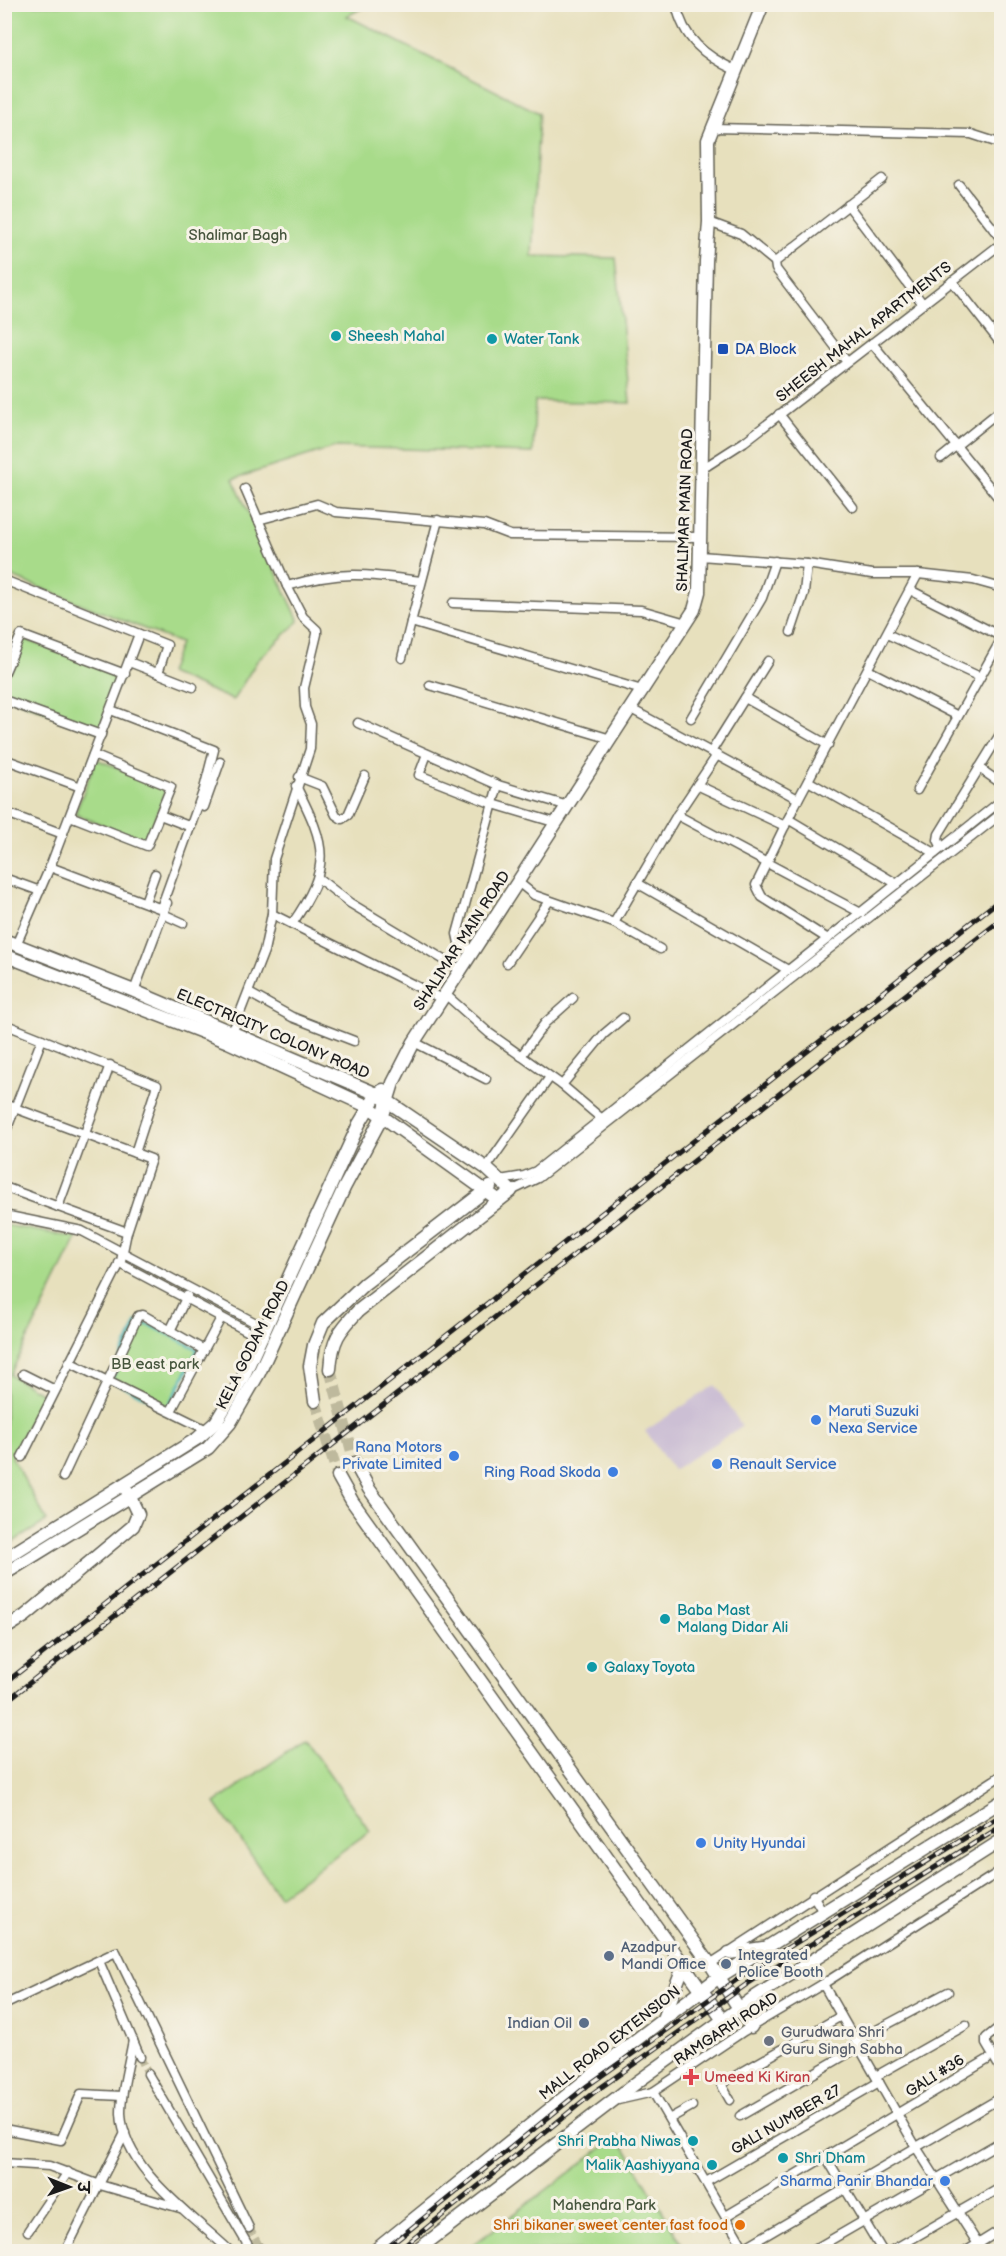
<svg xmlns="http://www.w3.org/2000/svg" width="1006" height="2256" font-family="'Balsamiq Sans','Playpen Sans Deva',sans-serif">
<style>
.industrial{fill:#ccbfd4}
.green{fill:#a8db8a;stroke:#627c53;stroke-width:1.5}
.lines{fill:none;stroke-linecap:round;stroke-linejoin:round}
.stream{stroke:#41b1b8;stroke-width:3}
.street-tunnel{stroke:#beb99d;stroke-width:8;stroke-dasharray:8 4;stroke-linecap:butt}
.secondary-tunnel{stroke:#beb99d;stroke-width:12;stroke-dasharray:12 6;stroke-linecap:butt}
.street-casing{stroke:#636154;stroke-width:11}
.secondary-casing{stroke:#636154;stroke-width:15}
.street{stroke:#fff;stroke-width:8}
.secondary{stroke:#fff;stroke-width:12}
.rail-casing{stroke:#1c1c1c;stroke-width:5}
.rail{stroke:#f7f3e8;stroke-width:3;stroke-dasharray:9;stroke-linecap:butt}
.culture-dot{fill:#0f9aa8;stroke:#f7f3e8;stroke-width:2}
.transit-dot{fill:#1a4fb4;stroke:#f7f3e8;stroke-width:2}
.shop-dot{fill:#3f7fe0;stroke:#f7f3e8;stroke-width:2}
.service-dot{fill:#5c6f8a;stroke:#f7f3e8;stroke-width:2}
.worship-dot{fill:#6b7280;stroke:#f7f3e8;stroke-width:2}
.health-dot{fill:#e0444e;stroke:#f7f3e8;stroke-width:2}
.food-dot{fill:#e8710a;stroke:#f7f3e8;stroke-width:2}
.labels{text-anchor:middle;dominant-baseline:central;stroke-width:6;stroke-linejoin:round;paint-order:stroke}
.park-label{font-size:15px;fill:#46553d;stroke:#f7f3e8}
.street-label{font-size:15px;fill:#1c1c1c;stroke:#f7f3e8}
.culture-label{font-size:15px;fill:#0d838f;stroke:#f7f3e8;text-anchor:start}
.transit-label{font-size:15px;fill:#164399;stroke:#f7f3e8;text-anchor:start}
.shop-label{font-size:15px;fill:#366cbe;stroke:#f7f3e8;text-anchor:start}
.service-label{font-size:15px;fill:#4e5e75;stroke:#f7f3e8;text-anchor:start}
.worship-label{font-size:15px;fill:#5b616d;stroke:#f7f3e8;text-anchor:start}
.health-label{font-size:15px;fill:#be3a42;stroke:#f7f3e8;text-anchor:start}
.food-label{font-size:15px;fill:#c56008;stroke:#f7f3e8;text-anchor:end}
</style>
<rect width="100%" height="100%" fill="#f7f3e8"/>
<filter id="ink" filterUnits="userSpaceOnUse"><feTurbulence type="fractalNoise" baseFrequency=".0167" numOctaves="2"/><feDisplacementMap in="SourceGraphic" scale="12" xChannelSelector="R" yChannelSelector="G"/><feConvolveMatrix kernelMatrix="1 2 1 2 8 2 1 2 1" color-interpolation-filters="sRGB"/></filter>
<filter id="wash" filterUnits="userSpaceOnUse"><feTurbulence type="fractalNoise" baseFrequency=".008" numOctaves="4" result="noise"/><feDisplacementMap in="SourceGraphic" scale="24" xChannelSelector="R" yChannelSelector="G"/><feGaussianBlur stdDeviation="1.35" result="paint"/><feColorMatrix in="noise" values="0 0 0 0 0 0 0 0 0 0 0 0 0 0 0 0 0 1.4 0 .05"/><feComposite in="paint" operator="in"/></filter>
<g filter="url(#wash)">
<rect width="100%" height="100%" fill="#e7e0bd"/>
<polygon class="industrial" points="715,1385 742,1426 673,1470 645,1431"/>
<g class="green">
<polygon points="4,5 368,5 347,16 539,113 532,256 616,258 630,403 535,401 533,453 335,447 233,479 299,621 257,661 233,700 169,673 180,643 5,574"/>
<polygon points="21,638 120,675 99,732 5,696 4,683"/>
<polygon points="96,759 167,787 146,842 75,814"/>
<polygon points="5,1225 77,1238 10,1375 43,1394 12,1457 47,1521 5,1547"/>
<polygon points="141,1320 198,1349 168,1408 111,1380"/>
<polygon points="305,1739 370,1831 279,1896 215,1803"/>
<polygon points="618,2136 686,2251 465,2251"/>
</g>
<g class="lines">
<polygon class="stream" points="137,1322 152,1326 198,1349 168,1408 111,1380"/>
</g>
</g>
<g filter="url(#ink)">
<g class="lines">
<g class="street-tunnel">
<polyline points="140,2057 148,2074"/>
<polyline points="249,2228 261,2249"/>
</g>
<g class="secondary-tunnel">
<polyline points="330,1369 355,1463"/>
<polyline points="315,1401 338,1476"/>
</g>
<g class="street-casing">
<g id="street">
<path d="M676,4C683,39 705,56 735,70"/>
<polyline points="713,128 971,134 1002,144"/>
<polyline points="959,185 1002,240"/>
<polyline points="848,205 923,304"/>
<polyline points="709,222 741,234 775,262"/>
<polyline points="952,281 1002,345"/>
<polyline points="872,343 1002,502"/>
<polyline points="847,362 776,269 775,262 882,179"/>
<polyline points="779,414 853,507"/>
<polyline points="941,458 1002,409"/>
<polyline points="702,469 744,442 1002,243"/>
<polyline points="258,520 317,504 336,512 484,525 510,535 700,537"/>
<polyline points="438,520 411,622 642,690"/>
<polyline points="700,556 807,564 872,574 918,574 973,580 1002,588"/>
<polyline points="4,580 167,645 158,673"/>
<path d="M287,586C340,570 368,574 421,581"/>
<polyline points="910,590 1002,637"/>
<polyline points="453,603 641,610 686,623"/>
<polyline points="791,632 804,593 807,564"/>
<polyline points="887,634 980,677"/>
<polyline points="402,658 411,622"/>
<polyline points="129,662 193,687"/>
<polyline points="868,670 958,716"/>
<polyline points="4,674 21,635 125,674"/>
<polyline points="430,685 611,739"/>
<polyline points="745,698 828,745"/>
<polyline points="4,700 101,735"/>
<polyline points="631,709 798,799"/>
<polyline points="691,718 762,598 775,561"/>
<polyline points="358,723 498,785 568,806"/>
<polyline points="711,752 768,661"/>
<polyline points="427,754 419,775 493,804 557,823"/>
<polyline points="4,759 81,787"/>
<polyline points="979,768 1002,784"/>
<polyline points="299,777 322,786 336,815 342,819 348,815 365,776"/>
<polyline points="808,781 935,853"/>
<polyline points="697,785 785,826"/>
<polyline points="917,790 1002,638"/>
<polyline points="204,807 220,762"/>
<polyline points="4,812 63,834"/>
<polyline points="160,815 191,827"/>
<polyline points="677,815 861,913"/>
<polyline points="70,816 147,846 171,787 93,755"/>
<polyline points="788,819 897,884"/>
<polyline points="942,848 938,840 939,834 1002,731"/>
<polyline points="50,867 159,908 162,905 204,789 214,750 111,710"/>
<polyline points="4,878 40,891"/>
<polyline points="318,878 350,903 461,970"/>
<polyline points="518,882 534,895 614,923 660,949"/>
<polyline points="637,883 788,970"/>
<polyline points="145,902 155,874"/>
<polyline points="163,914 183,923"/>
<polyline points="272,914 442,999"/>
<polyline points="614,923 677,815 717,755"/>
<path d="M292,924C332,866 327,847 296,786"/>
<polyline points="828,939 762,897 756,885 795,805 918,574"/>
<polyline points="16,945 50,867 139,634"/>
<polyline points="474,952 459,943 457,934 498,785"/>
<polyline points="507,963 549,901"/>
<polyline points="134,991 167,903"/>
<polyline points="249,993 292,1017 354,1041"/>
<polyline points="445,994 489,1033 562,1085 604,1034 623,1018"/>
<polyline points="4,1024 157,1085 135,1153"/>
<polyline points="231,1036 264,951 272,914 274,859 310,749 311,724 305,707 304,688 317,634 317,630 303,617 287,586 245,489"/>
<polyline points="414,1042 486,1079"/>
<polyline points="521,1056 545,1023 573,998"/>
<polyline points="562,1085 602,1119"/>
<polyline points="4,1104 151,1159 127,1232 4,1187"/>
<polyline points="4,1136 42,1039"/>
<polyline points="486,1168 550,1077"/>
<polyline points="500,1180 524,1176 536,1171 1002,800"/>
<polyline points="511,1191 538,1178 1002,813"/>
<polyline points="58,1207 110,1065"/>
<polyline points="4,1215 82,1231 267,1329"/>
<polyline points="119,1263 247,1331"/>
<polyline points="170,1331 187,1296"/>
<polyline points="69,1362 207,1430"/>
<polyline points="23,1374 55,1390"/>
<polyline points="171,1411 221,1318"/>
<polyline points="22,1457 121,1261 127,1232"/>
<polyline points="63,1477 138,1316 143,1315 204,1350"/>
<polyline points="813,1895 824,1914"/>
<polyline points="99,1961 140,2057"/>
<polyline points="710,1964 1002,1775"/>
<polyline points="823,1984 916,2147 983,2252"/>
<polyline points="4,2005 116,1952 249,2228"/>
<polyline points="1002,2025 986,2038 986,2044 1002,2071"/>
<path d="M133,2040C129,2064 121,2089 121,2113C123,2170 194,2216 231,2252"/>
<polyline points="856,2041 948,1992"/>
<polyline points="148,2074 252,2252"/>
<polyline points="876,2076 966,2025"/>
<polyline points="653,2092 746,2252"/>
<polyline points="618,2100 653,2092 744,2031 823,1984 1002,1870"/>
<polyline points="730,2100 721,2084 841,2016"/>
<polyline points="740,2116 859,2047"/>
<polyline points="669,2119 692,2106"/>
<polyline points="4,2129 61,2140 81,2094 122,2096"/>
<polyline points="826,2157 883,2252"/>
<polyline points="4,2163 49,2166 100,2185 180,2208"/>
<polyline points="706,2182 879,2082"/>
<polyline points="726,2216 987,2060"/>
<polyline points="28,2231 68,2172"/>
<polyline points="744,2248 1002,2097"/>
<polyline points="261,2249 263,2252"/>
<polyline points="65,2252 125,2133"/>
<polyline points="810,2252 1002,2141"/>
<polyline points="889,2252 1002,2187"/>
<polyline points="965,2252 1002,2229"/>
<polyline points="1001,2252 1002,2251"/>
</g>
</g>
<g class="secondary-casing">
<g id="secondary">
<path d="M4,940L134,991L377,1094L486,1168L511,1191L358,1311C339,1331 332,1340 330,1369"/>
<polyline points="4,955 228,1042 369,1107 497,1199"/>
<polyline points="315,1401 310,1366 314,1345 323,1323 364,1284 490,1187"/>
<polyline points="355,1463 369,1489 713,1968 751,2027"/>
<polyline points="338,1476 352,1501 723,2020"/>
<polyline points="4,1559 198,1438 216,1422 243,1377 359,1124 377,1094 383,1090"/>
<polyline points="4,1574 208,1448 230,1423 259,1373 344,1188 383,1115 393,1083 414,1042 694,610 699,592 706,261 709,222 708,140 763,4"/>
<polyline points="4,1629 25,1616 133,1526 138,1514 127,1491"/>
<polyline points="729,1953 763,1948"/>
<polyline points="663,2019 684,1965"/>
<polyline points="373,2252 628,2046 719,1977 1002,1801"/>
<polyline points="415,2252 640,2080 755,1997 1002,1840"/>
</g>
</g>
<use href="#street" class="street"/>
<use href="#secondary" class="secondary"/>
<g class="rail-casing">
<g id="rail">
<polyline points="4,1684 1002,898"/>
<polyline points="4,1703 1002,919"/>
<polyline points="382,2252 587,2086 742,1976 1002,1815"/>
<polyline points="397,2252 593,2093 747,1984 1002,1826"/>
</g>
</g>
<use href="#rail" class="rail"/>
</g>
</g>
<g class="culture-dot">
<circle cx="336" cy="336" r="6"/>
<circle cx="492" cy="339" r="6"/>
<circle cx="665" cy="1619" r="6"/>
<circle cx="592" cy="1667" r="6"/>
<circle cx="693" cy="2141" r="6"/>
<circle cx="783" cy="2158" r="6"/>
<circle cx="712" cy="2165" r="6"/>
</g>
<rect class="transit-dot" x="717" y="343" width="12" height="12" rx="3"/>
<g class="shop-dot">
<circle cx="816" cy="1420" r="6"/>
<circle cx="454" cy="1456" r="6"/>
<circle cx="717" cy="1464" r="6"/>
<circle cx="613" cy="1472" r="6"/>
<circle cx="701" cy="1843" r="6"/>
<circle cx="945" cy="2181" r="6"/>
</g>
<g class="service-dot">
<circle cx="609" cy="1956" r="6"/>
<circle cx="726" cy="1964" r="6"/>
<circle cx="584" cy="2023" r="6"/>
</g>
<circle class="worship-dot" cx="769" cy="2041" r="6"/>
<path class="health-dot" d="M688 2068h6v6h6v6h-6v6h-6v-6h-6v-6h6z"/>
<circle class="food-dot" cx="740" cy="2225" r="6"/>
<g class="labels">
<g class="park-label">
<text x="238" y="235">Shalimar Bagh</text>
<text x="155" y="1364">BB east park</text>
<text x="604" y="2205">Mahendra Park</text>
</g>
<g class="street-label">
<text transform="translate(864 332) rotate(-38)">SHEESH MAHAL APARTMENTS</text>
<text transform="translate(685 510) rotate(-88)">SHALIMAR MAIN ROAD</text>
<text transform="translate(462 941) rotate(-57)">SHALIMAR MAIN ROAD</text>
<text transform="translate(273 1034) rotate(23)">ELECTRICITY COLONY ROAD</text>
<text transform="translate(253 1345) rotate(-63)">KELA GODAM ROAD</text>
<text transform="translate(726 2029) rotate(-33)">RAMGARH ROAD</text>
<text transform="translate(610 2043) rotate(-38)">MALL ROAD EXTENSION</text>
<text transform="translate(935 2076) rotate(-32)">GALI #36</text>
<text transform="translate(786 2120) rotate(-30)">GALI NUMBER 27</text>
</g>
<g class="culture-label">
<text x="348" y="336">Sheesh Mahal</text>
<text x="504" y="339">Water Tank</text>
<text x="677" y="1610">Baba Mast<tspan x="677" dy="17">Malang Didar Ali</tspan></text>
<text x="604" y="1667">Galaxy Toyota</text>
<text x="681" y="2141" text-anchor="end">Shri Prabha Niwas</text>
<text x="795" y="2158">Shri Dham</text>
<text x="700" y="2165" text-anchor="end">Malik Aashiyyana</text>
</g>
<g class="transit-label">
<text x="735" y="349">DA Block</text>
</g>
<g class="shop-label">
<text x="828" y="1411">Maruti Suzuki<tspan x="828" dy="17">Nexa Service</tspan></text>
<text x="442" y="1447" text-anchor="end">Rana Motors<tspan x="442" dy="17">Private Limited</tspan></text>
<text x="729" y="1464">Renault Service</text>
<text x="601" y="1472" text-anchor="end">Ring Road Skoda</text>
<text x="713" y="1843">Unity Hyundai</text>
<text x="933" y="2181" text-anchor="end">Sharma Panir Bhandar</text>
</g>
<g class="service-label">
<text x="621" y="1947">Azadpur<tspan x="621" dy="17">Mandi Office</tspan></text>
<text x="738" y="1955">Integrated<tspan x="738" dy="17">Police Booth</tspan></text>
<text x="572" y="2023" text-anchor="end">Indian Oil</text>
</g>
<g class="worship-label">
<text x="781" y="2032">Gurudwara Shri<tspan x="781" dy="17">Guru Singh Sabha</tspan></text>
</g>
<g class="health-label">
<text x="704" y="2077">Umeed Ki Kiran</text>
</g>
<g class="food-label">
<text x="728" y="2225">Shri bikaner sweet center fast food</text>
</g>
</g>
<rect width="1006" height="2256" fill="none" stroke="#f7f3e8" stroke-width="24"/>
<g transform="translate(69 2187) rotate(91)" stroke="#f7f3e8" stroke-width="4.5" paint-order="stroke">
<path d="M0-4.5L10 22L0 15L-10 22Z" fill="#1c1c1c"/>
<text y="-9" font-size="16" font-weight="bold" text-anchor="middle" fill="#1c1c1c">उ</text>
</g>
</svg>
